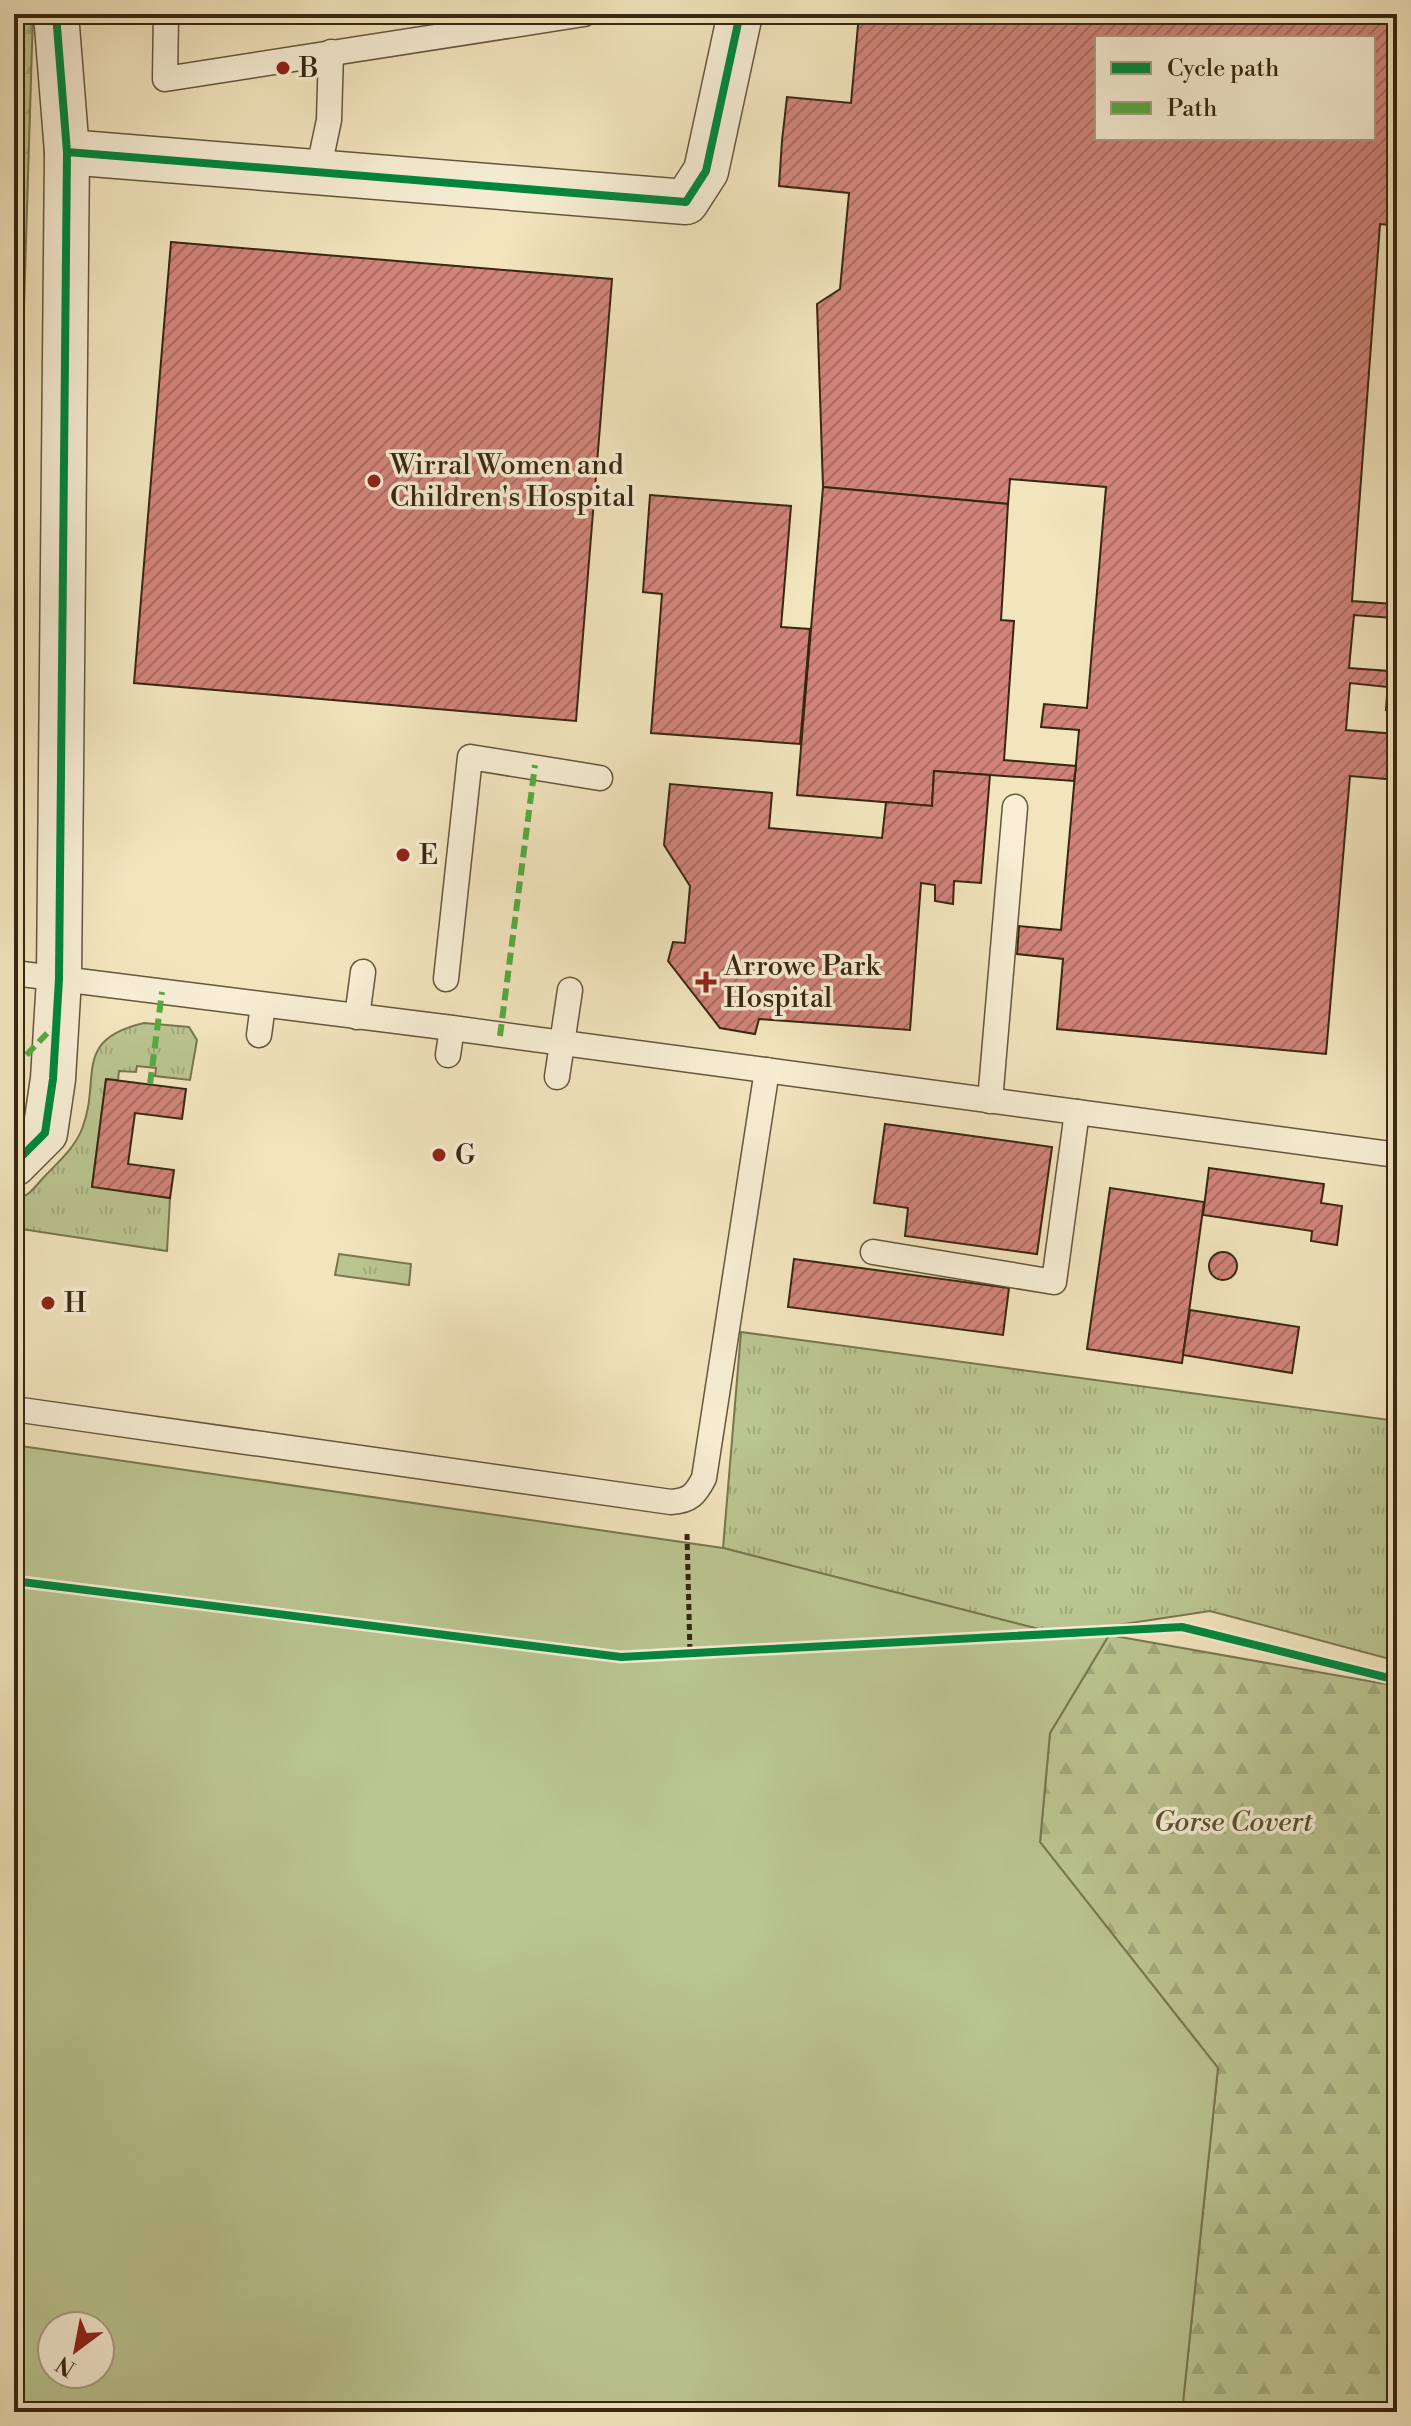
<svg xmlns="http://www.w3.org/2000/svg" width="1411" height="2426" font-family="'Libre Bodoni',serif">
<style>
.grass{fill:url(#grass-tufts);stroke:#797650;stroke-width:2}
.forest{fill:url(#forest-firs);stroke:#797650;stroke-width:2}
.park{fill:#bac591;stroke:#797650;stroke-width:2;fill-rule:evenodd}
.building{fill:url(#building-hatch);stroke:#382710;stroke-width:2;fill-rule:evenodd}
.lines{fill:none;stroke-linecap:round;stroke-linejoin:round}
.lane-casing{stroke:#66563c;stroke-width:27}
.street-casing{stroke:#66563c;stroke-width:47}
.path{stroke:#382710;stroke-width:5;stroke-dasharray:6 4;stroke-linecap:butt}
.lane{stroke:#f7eed5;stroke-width:24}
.street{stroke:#f7eed5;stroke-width:44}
.quiet{stroke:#55aa42;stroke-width:6;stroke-dasharray:12 6;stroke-linecap:butt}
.cycleway-casing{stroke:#f7eed5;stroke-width:13}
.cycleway{stroke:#00873e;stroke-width:8}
.poi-dot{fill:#8f2418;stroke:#f7eed5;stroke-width:3}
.labels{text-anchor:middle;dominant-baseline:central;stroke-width:7;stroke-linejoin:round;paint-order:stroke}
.poi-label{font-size:28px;fill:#382710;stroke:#f7eed5;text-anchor:start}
.park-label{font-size:28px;font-style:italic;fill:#584e30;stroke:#f7eed5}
</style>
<defs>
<pattern id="grass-tufts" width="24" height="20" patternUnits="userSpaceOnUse" patternTransform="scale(2)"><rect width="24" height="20" fill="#bac591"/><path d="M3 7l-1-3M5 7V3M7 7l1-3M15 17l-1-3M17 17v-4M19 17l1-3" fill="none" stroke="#a1a97c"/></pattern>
<pattern id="forest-firs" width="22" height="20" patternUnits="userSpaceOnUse" patternTransform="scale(2)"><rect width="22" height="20" fill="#bac591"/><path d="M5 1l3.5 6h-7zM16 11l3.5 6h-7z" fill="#a1a97c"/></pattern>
<pattern id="building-hatch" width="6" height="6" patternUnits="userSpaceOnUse" patternTransform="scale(2)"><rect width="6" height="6" fill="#d2847a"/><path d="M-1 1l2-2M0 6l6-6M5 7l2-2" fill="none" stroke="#ab6c63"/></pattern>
</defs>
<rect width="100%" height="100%" fill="#f2e5be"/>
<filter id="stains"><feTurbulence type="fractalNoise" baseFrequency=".0025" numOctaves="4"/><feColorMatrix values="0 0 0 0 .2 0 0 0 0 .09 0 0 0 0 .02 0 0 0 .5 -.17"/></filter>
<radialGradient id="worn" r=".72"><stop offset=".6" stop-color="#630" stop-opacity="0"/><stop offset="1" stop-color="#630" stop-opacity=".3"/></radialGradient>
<g class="grass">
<path d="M144,1023L189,1027L197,1040L190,1080L155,1076L156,1068L137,1066L136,1072L119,1071L118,1080L106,1079L92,1186L170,1198L167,1251L14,1228V1199C27,1199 35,1187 43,1178C57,1163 74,1149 82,1129C102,1078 71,1040 144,1023Z"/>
<polygon points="339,1254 411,1264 409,1285 335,1275"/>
<polygon points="741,1332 1397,1421 1397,1661 1210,1611 1058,1634 723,1548"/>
</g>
<g class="forest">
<polygon points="14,14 33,14 14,633"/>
<polygon points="1109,1635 1397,1686 1397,2412 1182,2412 1218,2068 1040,1842 1050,1733"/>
</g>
<path class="park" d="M14,1445L723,1548L1058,1634L1109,1635L1050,1733L1040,1842L1218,2068L1182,2412H14ZM52,2326H100V2374H52Z"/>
<g class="building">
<path d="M859,14H1397V226L1380,224L1352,601L1393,604L1392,618L1354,615L1349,668L1389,671L1387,687L1350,683L1346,730L1397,734V780L1350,776L1326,1054L1057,1029L1063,959L1017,954L1019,926L1061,930L1079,730L1041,727L1044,704L1087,708L1106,487L1010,479L1008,504L823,487L817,304L840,289L849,193L779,186L782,141L787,97L851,103ZM1097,38H1373V138H1097Z"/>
<polygon points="171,242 612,279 576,721 134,683"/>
<polygon points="823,487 1008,504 1001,620 1014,621 1004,760 1076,766 1074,781 934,771 932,806 797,795"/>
<polygon points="650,495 791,506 781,627 810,629 800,744 651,733 662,594 643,592"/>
<polygon points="1397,554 1397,711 1386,710"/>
<polygon points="934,771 990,775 981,883 954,881 953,904 935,901 935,885 921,883 910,1030 759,1019 755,1034 720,1028 668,961 673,942 685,943 690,886 664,845 670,784 772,793 769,828 882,838 886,802 932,806"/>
<polygon points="106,1079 186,1089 182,1119 135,1113 128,1164 174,1170 170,1198 92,1187"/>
<polygon points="885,1124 1052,1147 1037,1254 905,1236 908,1208 874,1203"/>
<polygon points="1209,1168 1324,1184 1321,1203 1342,1206 1337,1245 1311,1241 1312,1231 1203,1215"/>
<polygon points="1110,1188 1204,1202 1182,1363 1087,1349"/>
<circle cx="1223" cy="1266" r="14"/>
<polygon points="794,1259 1009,1288 1003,1335 788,1307"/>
<polygon points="1190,1310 1299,1327 1292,1373 1183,1355"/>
</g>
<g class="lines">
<g class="lane-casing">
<g id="lane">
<polyline points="166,14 165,79 584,14"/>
<polyline points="318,172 329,120 331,52"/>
<polyline points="14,973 452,1028 1397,1155"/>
<polyline points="446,979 470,757 600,778"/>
<polyline points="357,1017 363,972"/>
<polyline points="259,1035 263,1005"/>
<polyline points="448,1055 452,1028"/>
<polyline points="557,1077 570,990"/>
<polyline points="990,1101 1015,807"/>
<polyline points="873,1252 1054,1282 1077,1112"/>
<path d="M14,1409L671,1502C690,1501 696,1494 704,1478L767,1070"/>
</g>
</g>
<g class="street-casing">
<g id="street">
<polyline points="67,152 686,202 706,171 740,14"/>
<polyline points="14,1164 45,1133 53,1079 59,979 67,152 56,14"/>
</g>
</g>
<polyline class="path" points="687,1534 690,1653"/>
<use href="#lane" class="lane"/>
<use href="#street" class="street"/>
<g class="quiet">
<polyline points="500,1036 535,765"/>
<polyline points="14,1068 56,1024"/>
<polyline points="150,1084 162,992"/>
</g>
<g class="cycleway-casing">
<g id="cycleway">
<polyline points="67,152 686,202 706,171 740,14"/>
<polyline points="14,1164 45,1133 53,1079 59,979 67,152 56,14"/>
<polyline points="14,1581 621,1657 1182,1627 1397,1680"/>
</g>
</g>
<use href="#cycleway" class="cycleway"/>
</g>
<g class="poi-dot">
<circle cx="283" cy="68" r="8"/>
<circle cx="374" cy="481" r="8"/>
<circle cx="403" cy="855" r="8"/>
<path d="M702 970h8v8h8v8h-8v8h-8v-8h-8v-8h8z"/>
<circle cx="439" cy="1155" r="8"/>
<circle cx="48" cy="1303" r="8"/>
</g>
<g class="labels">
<g class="poi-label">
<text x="299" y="68">B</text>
<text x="390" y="465">Wirral Women and<tspan x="390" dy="32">Children's Hospital</tspan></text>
<text x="419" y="855">E</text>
<text x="724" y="966">Arrowe Park<tspan x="724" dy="32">Hospital</tspan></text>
<text x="455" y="1155">G</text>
<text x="64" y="1303">H</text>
</g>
<g class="park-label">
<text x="1233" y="1822">Gorse Covert</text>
</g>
</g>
<rect width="1411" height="2426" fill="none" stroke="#f2e5be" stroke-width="48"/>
<rect x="16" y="16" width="1379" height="2394" fill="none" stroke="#382710" stroke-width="4"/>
<rect x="24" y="24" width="1363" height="2378" fill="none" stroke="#382710" stroke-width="2"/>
<rect x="1095" y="36" width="280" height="104" fill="#f7eed5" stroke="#ab9e86" stroke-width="2"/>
<rect x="1111" y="62" width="40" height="12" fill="#00873e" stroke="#ab9e86" stroke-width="2"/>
<text x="1167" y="76" font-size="24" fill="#382710">Cycle path</text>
<rect x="1111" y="102" width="40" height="12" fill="#55aa42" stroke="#ab9e86" stroke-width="2"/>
<text x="1167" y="116" font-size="24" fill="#382710">Path</text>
<g transform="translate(76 2350) rotate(212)"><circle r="38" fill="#f7eed5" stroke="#ab9e86" stroke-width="2"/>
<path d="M0-6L14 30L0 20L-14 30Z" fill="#8f2418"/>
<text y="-12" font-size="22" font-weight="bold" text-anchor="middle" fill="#382710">N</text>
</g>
<rect width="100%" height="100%" filter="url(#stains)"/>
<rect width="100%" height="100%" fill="url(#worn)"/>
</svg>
